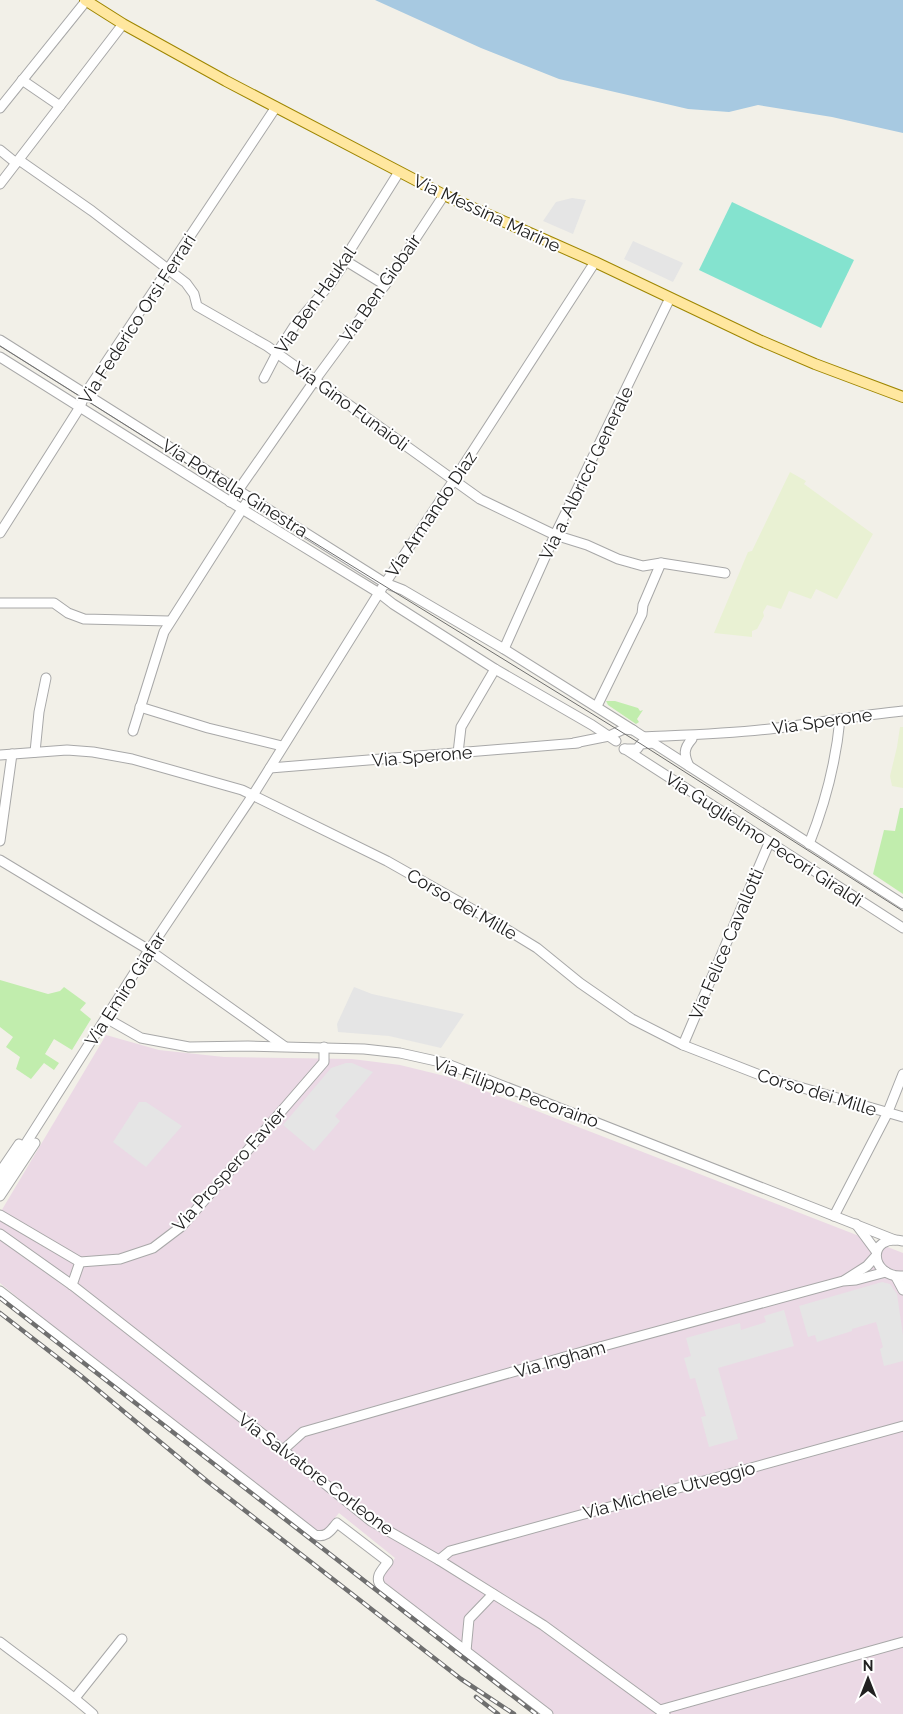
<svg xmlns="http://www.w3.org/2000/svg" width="903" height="1714" font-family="Raleway,sans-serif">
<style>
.industrial{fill:#ebd9e5}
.farmland{fill:#e9f1d3}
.grass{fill:#c1edad}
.pitch{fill:#84e3cf}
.parking{fill:#e5e5e5}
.water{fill:#a7c9e1}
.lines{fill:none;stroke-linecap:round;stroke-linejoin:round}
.minor-casing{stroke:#a8a8a8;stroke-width:11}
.major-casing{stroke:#9e8600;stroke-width:12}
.minor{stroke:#fff;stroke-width:9}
.major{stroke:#ffe79f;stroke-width:10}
.tram{stroke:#6f6f6f;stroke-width:1}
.rail-casing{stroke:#6f6f6f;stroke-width:4.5}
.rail{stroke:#fff;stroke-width:2.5;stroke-dasharray:8;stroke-linecap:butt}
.labels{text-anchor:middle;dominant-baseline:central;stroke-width:4;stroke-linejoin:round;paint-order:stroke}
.street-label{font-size:18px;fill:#212121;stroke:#fff}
</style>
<rect width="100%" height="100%" fill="#f2f0e8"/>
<polygon class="industrial" points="106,1035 159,1050 224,1057 352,1059 400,1065 449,1077 903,1253 903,1714 542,1714 450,1635 384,1582 384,1574 395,1558 339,1513 324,1531 317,1532 65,1337 0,1283 0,1213"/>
<g class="farmland">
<polygon points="790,472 806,481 804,484 873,534 837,599 816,589 811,599 789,591 781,609 767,605 763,612 764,616 757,629 752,631 752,637 714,633 748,552 752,551"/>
<polygon points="900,727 903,727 903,788 892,786 890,776 897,747"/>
</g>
<g class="grass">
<polygon points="606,701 615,701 638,708 640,711 643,710 637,719 639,722 636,724 608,705"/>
<polygon points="900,808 903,808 903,894 873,874 884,830 895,831"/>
<polygon points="0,980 48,994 60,991 64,987 86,1003 80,1010 91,1019 72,1050 54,1039 45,1054 59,1063 54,1070 44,1063 31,1079 16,1069 20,1057 6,1047 13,1037 0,1027"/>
</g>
<polygon class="pitch" points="732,202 854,260 821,328 699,270"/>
<g class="parking">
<polygon points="572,198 586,200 573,234 543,221 556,202"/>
<polygon points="633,241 683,263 673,282 624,259"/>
<polygon points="354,987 372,994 464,1014 441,1048 389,1036 338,1032 337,1024"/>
<polygon points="346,1063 352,1063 373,1072 335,1116 340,1121 314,1151 283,1125 331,1068"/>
<polygon points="139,1102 146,1102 182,1126 146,1167 113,1142"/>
<polygon points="882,1282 890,1284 897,1294 903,1335 903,1361 884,1366 880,1349 883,1347 876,1322 852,1329 852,1331 817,1342 815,1335 808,1337 799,1306"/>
<polygon points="784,1310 794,1346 718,1368 738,1439 709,1447 701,1417 706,1416 695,1378 690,1379 684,1358 691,1356 686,1338 740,1323 741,1330 766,1322 764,1316"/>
</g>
<polygon class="water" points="375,0 903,0 903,133 832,117 758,105 729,112 688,109 559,79 481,48"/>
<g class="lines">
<g class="minor-casing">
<g id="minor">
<polyline points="22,80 60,106"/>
<polyline points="0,108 86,1"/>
<polyline points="0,150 16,163"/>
<polyline points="19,160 92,211 186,283 194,294 197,306 267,346 480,499 555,535 587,545 618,559 643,566 661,563 725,573"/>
<polyline points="0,184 123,24"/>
<polyline points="346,261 385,285"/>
<polyline points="0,340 385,583 403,590 504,649 633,730"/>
<polyline points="0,357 242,509 379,593 393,604 495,669 592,725 616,741"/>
<polyline points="264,378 277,353 295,325 331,283 346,261 352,247 399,172"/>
<polyline points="230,502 315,380 385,285 444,195"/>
<polyline points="0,533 80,407 85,394 276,107"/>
<polyline points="0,603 54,603 68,613 84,619 169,621"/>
<polyline points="504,649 555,535 670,298"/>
<polyline points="597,706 642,614 643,605 661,563"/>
<polyline points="140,707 208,728 282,746"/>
<polyline points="133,731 164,632 250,497"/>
<path d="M643,737C688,735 733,734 777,728C819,723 861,715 903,711"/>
<polyline points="574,743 609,736 624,729 633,730 903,904"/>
<polyline points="624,749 637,749 641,744 654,743"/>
<polyline points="625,749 903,928"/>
<polyline points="35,752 39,712 46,678"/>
<polyline points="458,753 461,727 495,669"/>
<polyline points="0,755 67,750 93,752 132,759 242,790 387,861 493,921 537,948 580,983 632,1019 683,1045 765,1077 903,1117"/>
<path d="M689,766C684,755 683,749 692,739"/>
<polyline points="270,768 578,743"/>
<polyline points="0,841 12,754"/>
<path d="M809,844C825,804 836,761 840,719"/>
<polyline points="0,860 149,950 284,1046"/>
<polyline points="106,1018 141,1038 189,1047 248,1046 364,1049 400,1053 445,1063 895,1240"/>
<polyline points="683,1045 769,843"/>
<polyline points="0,1172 19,1144"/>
<polyline points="0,1184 149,950 253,795 382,588 454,480 595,262"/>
<polyline points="0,1196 35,1143"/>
<polyline points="0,1215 80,1262 120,1259 153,1248 182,1226 324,1062 324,1047"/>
<polyline points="834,1216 887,1114 903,1074"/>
<polyline points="856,1224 876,1251"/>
<polyline points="0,1234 72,1285 283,1450 371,1521 439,1560 543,1625 665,1714"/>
<path d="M903,1241C866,1233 869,1278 903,1276"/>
<polyline points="896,1277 903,1290"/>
<polyline points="845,1280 867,1266 875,1257"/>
<polyline points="72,1285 80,1262"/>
<path d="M0,1291L315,1535C327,1538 331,1530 337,1523L388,1562C382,1570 374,1577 381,1586L548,1714"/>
<polyline points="283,1450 303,1432 596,1348 843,1281 856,1280 886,1272"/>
<polyline points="439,1560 450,1551 903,1426"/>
<path d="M0,1642C31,1666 64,1688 93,1714"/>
<polyline points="466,1651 469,1619 493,1594"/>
<polyline points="75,1698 122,1639"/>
<polyline points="660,1710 903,1642"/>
</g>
</g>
<g class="major-casing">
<polyline id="major" points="85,0 123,24 226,81 444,195 595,262 759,340 815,364 903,397"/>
</g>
<use href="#minor" class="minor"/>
<use href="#major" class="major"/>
<polyline class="tram" points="0,346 224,487 641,744 903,911"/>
<g class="rail-casing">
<g id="rail">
<polyline points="0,1298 536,1714"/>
<polyline points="0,1313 80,1375 207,1481 461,1679 514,1714"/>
<polyline points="476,1697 498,1714"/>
</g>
</g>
<use href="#rail" class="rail"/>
</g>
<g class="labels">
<g class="street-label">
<text transform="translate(487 213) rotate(25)">Via Messina Marine</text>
<text transform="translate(380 288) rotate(-55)">Via Ben Giobair</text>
<text transform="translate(315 300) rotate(-55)">Via Ben Haukal</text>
<text transform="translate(137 319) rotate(-57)">Via Federico Orsi Ferrari</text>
<text transform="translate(351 406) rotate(36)">Via Gino Funaioli</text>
<text transform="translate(586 473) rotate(-64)">Via a. Albricci Generale</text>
<text transform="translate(235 488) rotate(32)">Via Portella Ginestra</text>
<text transform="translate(431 514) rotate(-56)">Via Armando Diaz</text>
<text transform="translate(822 721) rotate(-8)">Via Sperone</text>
<text transform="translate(422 756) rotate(-5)">Via Sperone</text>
<text transform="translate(764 839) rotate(33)">Via Guglielmo Pecori Giraldi</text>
<text transform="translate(462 904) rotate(30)">Corso dei Mille</text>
<text transform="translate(726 944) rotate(-67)">Via Felice Cavallotti</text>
<text transform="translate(125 989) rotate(-57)">Via Emiro Giafar</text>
<text transform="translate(516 1092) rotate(20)">Via Filippo Pecoraino</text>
<text transform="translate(817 1092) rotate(17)">Corso dei Mille</text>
<text transform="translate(229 1169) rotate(-48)">Via Prospero Favier</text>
<text transform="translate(560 1359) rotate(-16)">Via Ingham</text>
<text transform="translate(316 1474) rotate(37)">Via Salvatore Corleone</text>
<text transform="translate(669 1490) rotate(-15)">Via Michele Utveggio</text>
</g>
</g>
<g transform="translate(868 1679)" stroke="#ffffff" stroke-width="4" paint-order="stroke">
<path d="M0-4L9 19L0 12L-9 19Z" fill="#212121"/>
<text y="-8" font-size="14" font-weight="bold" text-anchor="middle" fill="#212121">N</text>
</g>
</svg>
